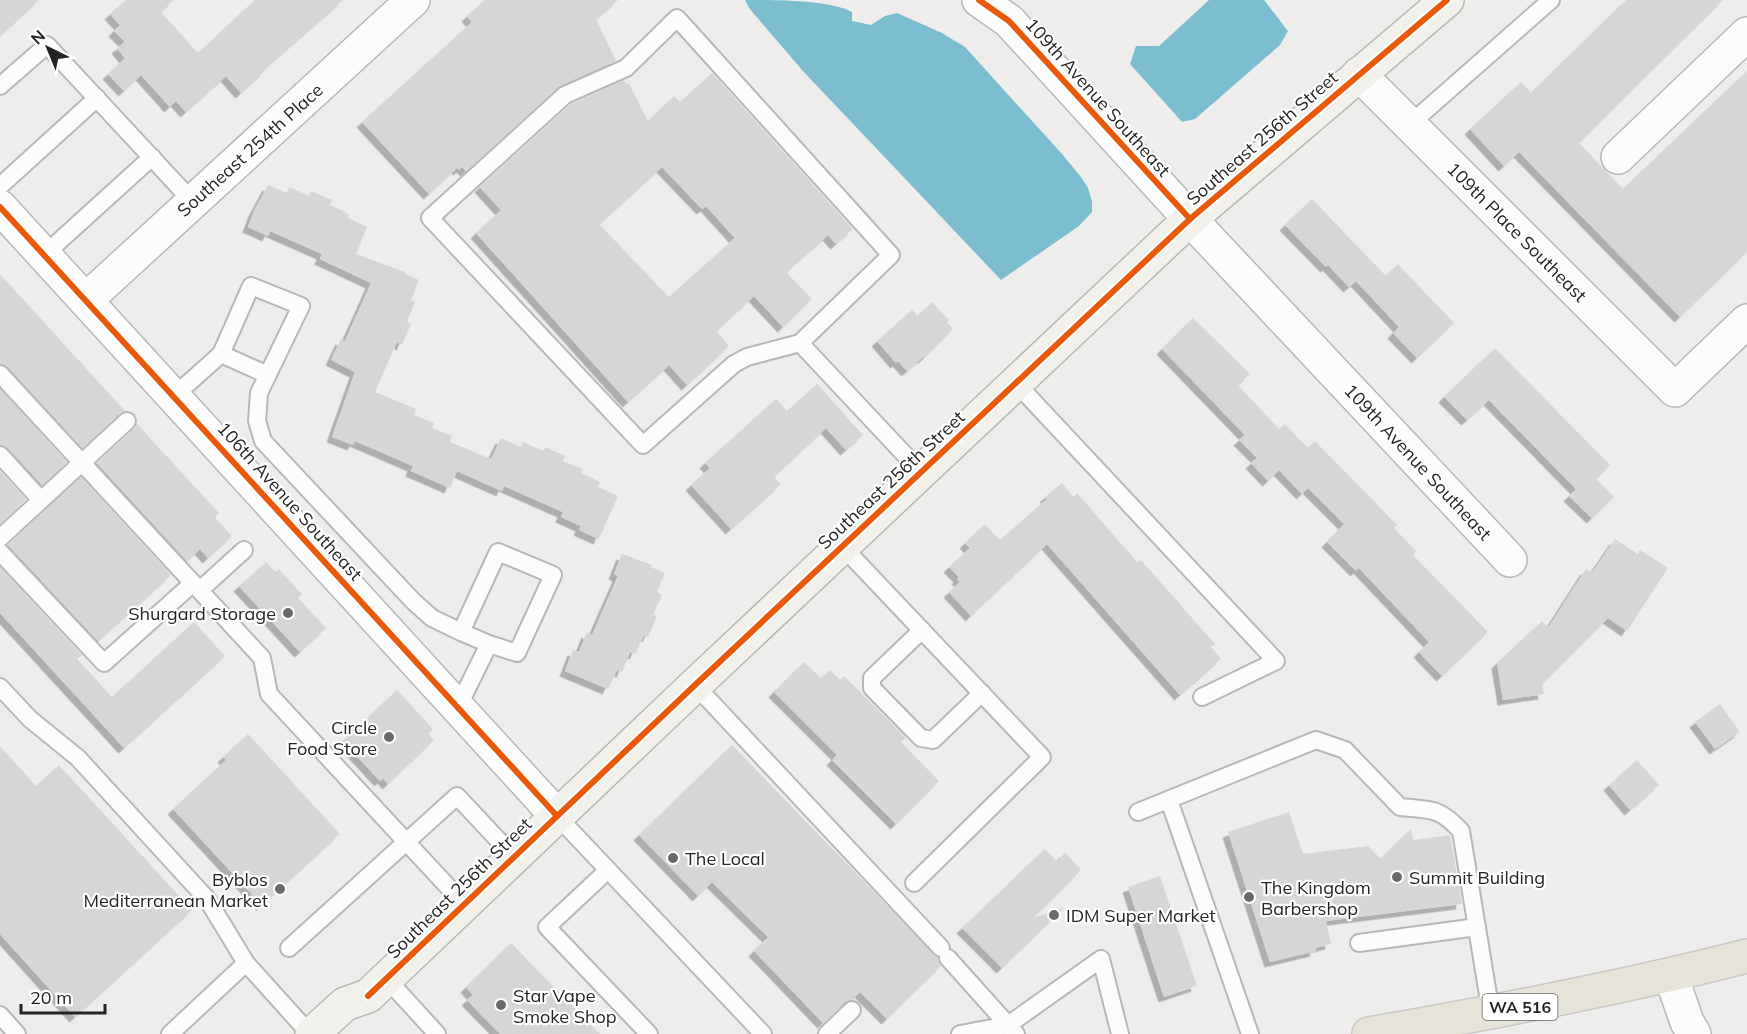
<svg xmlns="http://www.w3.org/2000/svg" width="1747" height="1034" font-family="Mulish,sans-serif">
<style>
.water{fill:#7cbdd0}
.building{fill:#d8d6d5;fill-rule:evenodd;filter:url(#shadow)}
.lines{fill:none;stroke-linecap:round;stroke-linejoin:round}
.service-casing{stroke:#b9b8b7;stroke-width:20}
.minor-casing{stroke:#b9b8b7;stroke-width:36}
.tertiary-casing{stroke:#b9b8b7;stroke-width:36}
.secondary-casing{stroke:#b9b8b7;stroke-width:36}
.primary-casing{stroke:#cac9c8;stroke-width:36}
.service{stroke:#fdfcfc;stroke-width:16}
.minor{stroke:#fdfcfc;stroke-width:33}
.tertiary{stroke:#fdfcfc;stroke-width:33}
.secondary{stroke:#f2f0ea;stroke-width:33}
.primary{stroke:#e6e4d8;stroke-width:33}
.cycleway-casing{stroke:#fff;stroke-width:10}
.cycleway{stroke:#e8590c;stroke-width:6}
.poi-dot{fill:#6c6a69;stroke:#fff;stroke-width:2}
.labels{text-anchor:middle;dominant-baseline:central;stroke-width:4.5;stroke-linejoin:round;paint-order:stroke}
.shield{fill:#fff;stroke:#666665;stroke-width:1.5}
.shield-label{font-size:16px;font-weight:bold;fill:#252423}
.street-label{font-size:18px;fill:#252423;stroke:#fff}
.poi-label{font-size:18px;fill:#252423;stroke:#fff;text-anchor:start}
</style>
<defs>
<filter id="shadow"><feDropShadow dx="-5.5" dy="5.5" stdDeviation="0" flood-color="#0004"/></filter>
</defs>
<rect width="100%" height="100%" fill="#efedec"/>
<g class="water">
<path d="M745,0C774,0 830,0 852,12V21L871,25L885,16L897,13L942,33L965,47L1062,154L1081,177L1088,188L1092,201V212L1079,226L1001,280L802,70L749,8Z"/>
<polygon points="1209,0 1264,0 1288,31 1280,45 1195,119 1182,122 1130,64 1136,46 1159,46"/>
</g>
<g class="building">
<polygon points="0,0 39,0 0,36"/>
<polygon points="126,0 174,0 161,12 198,53 255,0 343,0 264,69 265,71 241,93 226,76 186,112 176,101 170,107 141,75 124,91 108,74 125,58 117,48 125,42 114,31 120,25 110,14"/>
<polygon points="485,0 618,0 596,19 616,61 558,87 466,171 462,167 459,170 457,168 429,194 362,122 472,22 467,16"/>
<polygon points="1626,0 1723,0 1579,143 1623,189 1747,71 1747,252 1680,317 1519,152 1504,166 1470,129 1521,82 1531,93"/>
<path d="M712,73L853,229L836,244L828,235L788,270L789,271L787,273L812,299L783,327L754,296L716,331L729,346L687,385L669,365L628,402L476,233L501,210L480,187L571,104L624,80L626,84L629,83L648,121L674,96L680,102ZM662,167L702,209L706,206L735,238L669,297L599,224Z"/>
<polygon points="268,185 287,193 289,187 309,196 311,191 332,200 330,205 349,214 348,218 367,227 356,254 405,272 405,274 419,280 411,300 415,302 407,322 411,324 402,345 397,342 375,392 416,409 414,415 434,423 432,428 452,436 450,442 491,459 501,438 521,447 523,442 543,451 545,447 565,456 563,461 583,469 581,473 600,482 598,487 618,496 599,539 579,530 581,526 561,517 563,512 504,486 502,491 457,471 450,488 411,471 413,466 383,453 355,441 353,445 332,437 355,372 331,360 341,339 345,341 371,283 320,259 322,254 270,231 268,236 248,227 254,211"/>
<polygon points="1312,199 1386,276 1398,264 1454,323 1417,358 1393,333 1399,327 1356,281 1349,287 1328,265 1326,267 1285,225"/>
<polygon points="0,274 125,411 120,413 82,448 8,367 0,364"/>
<polygon points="932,302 949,320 947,322 953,329 924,358 923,357 907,371 898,361 896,363 877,341 912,310 918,316"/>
<polygon points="1193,318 1250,374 1238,385 1279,429 1285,424 1308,448 1315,441 1397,525 1394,528 1416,551 1413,555 1488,632 1442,676 1419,652 1429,642 1359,568 1356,571 1327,542 1344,524 1308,488 1302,494 1279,470 1268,481 1251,463 1257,458 1239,440 1245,435 1162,349"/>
<polygon points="1495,348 1610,465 1596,479 1614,497 1592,518 1569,496 1576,489 1489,400 1467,420 1444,397"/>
<polygon points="817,384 863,435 846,450 826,428 774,477 781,484 731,529 691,485 710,468 705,463 776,399 787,411"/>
<polygon points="0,389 67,462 42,485 8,448 0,445"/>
<polygon points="137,424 219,513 215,518 232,536 208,558 200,549 187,561 97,463 134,429"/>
<polygon points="0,471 26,499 0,524"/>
<polygon points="81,477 171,575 98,641 8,545"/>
<polygon points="1062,483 1073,497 1077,493 1137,562 1141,560 1215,644 1211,647 1221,659 1180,695 1047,544 971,616 949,592 960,582 957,579 959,577 949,567 970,548 965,543 985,524 1000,540 1047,499 1045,497"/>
<polygon points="1615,539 1638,554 1640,550 1668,568 1627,631 1608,618 1542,684 1544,694 1503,700 1497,663 1542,621 1548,628 1586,569 1592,573"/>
<polygon points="622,554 652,565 651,567 665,573 657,592 662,595 653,615 657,616 648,637 644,635 635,654 630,652 622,672 617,670 608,689 565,671 573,650 579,652 587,632 592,635 618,576 614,574"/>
<polygon points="266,562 275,572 279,569 302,594 298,598 326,628 300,652 239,586"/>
<polygon points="0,567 82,655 77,659 112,697 194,622 225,656 124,748 0,613"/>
<polygon points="804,662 821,678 830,670 840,680 844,676 906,738 901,742 939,781 896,824 832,760 837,755 774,692"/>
<polygon points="397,690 433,729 428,734 434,740 388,784 383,778 380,781 343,741"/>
<polygon points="1720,704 1740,732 1715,749 1695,722"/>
<polygon points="248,734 340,834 262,905 173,809 226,760 223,757"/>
<polygon points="732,745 938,958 941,966 887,1019 860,992 852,1000 845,1002 823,1023 754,951 768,937 712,882 698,896 639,835"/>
<polygon points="0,746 36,786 59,765 192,910 75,1017 0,934"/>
<polygon points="1637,760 1659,785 1630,810 1609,785"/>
<polygon points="1289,812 1303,854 1368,846 1381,859 1411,829 1413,840 1450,835 1462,904 1326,921 1331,944 1315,948 1316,951 1270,962 1228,832"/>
<polygon points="1045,849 1057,862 1065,852 1081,870 1033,918 1064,908 1002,968 962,928"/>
<polygon points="1160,876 1197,986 1164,997 1128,887"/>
<polygon points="511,943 600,1034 500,1034 467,1000 473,995 466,987"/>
</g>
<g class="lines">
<g class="service-casing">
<g id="service">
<polyline points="0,86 47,45 193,202"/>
<polyline points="1409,125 1551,0"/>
<polyline points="0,186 97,98"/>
<polyline points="44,255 152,157"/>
<polyline points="800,343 891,255 677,18 626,68 565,95 430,218 643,445 734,364 747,357 800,343 921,472"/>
<polyline points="0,374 262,658 269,694 464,904"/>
<polyline points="268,375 221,354 251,286 301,306 259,393 257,421 263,441 413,601 432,618 461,632"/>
<polyline points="1016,383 1276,661 1202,697"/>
<polyline points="174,396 221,354"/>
<polyline points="0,455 41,500"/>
<polyline points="0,538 127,421"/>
<polyline points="842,546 1042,757 914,883"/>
<polyline points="0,552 104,663 193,583"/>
<polyline points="200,590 244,550"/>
<polyline points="922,630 872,678 872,688 921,738 933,740 982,693"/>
<polyline points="695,685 941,948"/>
<polyline points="0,687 30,719 78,758 207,899 246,963 310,1034"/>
<polyline points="458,707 489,644 461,632 498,552 553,575 517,653 489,644"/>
<polyline points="1169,800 1250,1034"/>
<path d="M1138,812L1316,740L1345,750L1400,807C1431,810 1439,807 1461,831L1491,1013"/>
<polyline points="557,816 763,1034"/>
<polyline points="608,870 547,927 649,1034"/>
<polyline points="1359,943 1477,927"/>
<polyline points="289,948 457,796 514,857"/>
<polyline points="948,958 1016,1034"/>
<polyline points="386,978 437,1034"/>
<polyline points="0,1015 17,1034"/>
<polyline points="170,1034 246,963"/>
<polyline points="827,1034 852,1010"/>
<polyline points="960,1034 1008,1025 1101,959 1120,1034"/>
</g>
</g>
<g class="minor-casing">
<g id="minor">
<polyline points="1359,74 1675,390 1747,321"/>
<polyline points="1618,157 1747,34"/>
<polyline points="0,207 557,816"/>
<polyline points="1190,219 1510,560"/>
<polyline points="86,300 413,0"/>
</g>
</g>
<g class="tertiary-casing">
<g id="tertiary">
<polyline points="979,0 1009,21 1190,219"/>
<polyline points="1671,976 1687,1022 1694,1034"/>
</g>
</g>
<g class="secondary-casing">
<polyline id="secondary" points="312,1034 345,1004 368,996 695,685 1190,219 1447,0"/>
</g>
<g class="primary-casing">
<path id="primary" d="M1369,1034C1496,1012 1622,988 1747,956"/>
</g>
<use href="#service" class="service"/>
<use href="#minor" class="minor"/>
<use href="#tertiary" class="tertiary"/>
<use href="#secondary" class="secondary"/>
<use href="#primary" class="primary"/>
<g class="cycleway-casing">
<g id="cycleway">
<polyline points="979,0 1009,21 1190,219"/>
<polyline points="0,207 557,816"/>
<polyline points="368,996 695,685 1190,219 1447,0"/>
</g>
</g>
<use href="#cycleway" class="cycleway"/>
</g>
<g class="poi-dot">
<circle cx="288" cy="613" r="6"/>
<circle cx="389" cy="737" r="6"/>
<circle cx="673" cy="858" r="6"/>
<circle cx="1397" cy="877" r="6"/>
<circle cx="280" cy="889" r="6"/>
<circle cx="1249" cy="897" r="6"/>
<circle cx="1054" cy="915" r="6"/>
<circle cx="501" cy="1005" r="6"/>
</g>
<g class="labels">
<rect class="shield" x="1482.5" y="994" width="75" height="26" rx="4.5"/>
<g class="shield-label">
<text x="1520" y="1007">WA 516</text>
</g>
<g class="street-label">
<text transform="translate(1098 97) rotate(48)">109th Avenue Southeast</text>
<text transform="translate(1262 138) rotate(-41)">Southeast 256th Street</text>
<text transform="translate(250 150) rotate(-42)">Southeast 254th Place</text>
<text transform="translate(1517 232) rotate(45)">109th Place Southeast</text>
<text transform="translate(1418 462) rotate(47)">109th Avenue Southeast</text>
<text transform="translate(891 480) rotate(-43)">Southeast 256th Street</text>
<text transform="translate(290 501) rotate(48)">106th Avenue Southeast</text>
<text transform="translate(459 888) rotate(-44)">Southeast 256th Street</text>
</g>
<g class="poi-label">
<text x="276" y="613" text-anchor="end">Shurgard Storage</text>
<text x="377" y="727" text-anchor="end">Circle<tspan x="377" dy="21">Food Store</tspan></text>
<text x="685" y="858">The Local</text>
<text x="1409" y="877">Summit Building</text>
<text x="268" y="879" text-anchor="end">Byblos<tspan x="268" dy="21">Mediterranean Market</tspan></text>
<text x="1261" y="887">The Kingdom<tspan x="1261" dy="21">Barbershop</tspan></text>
<text x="1066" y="915">IDM Super Market</text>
<text x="513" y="995">Star Vape<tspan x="513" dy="21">Smoke Shop</tspan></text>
</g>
</g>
<g transform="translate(48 48) rotate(317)" stroke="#ffffff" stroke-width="4.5" paint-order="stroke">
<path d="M0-4.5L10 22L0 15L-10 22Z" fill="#252423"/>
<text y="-9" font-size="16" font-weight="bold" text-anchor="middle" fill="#252423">N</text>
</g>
<path d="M21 1004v9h84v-9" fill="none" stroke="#252423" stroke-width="3"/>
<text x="30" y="1004" font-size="18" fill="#252423" stroke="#ffffff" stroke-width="4.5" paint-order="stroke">20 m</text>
</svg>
